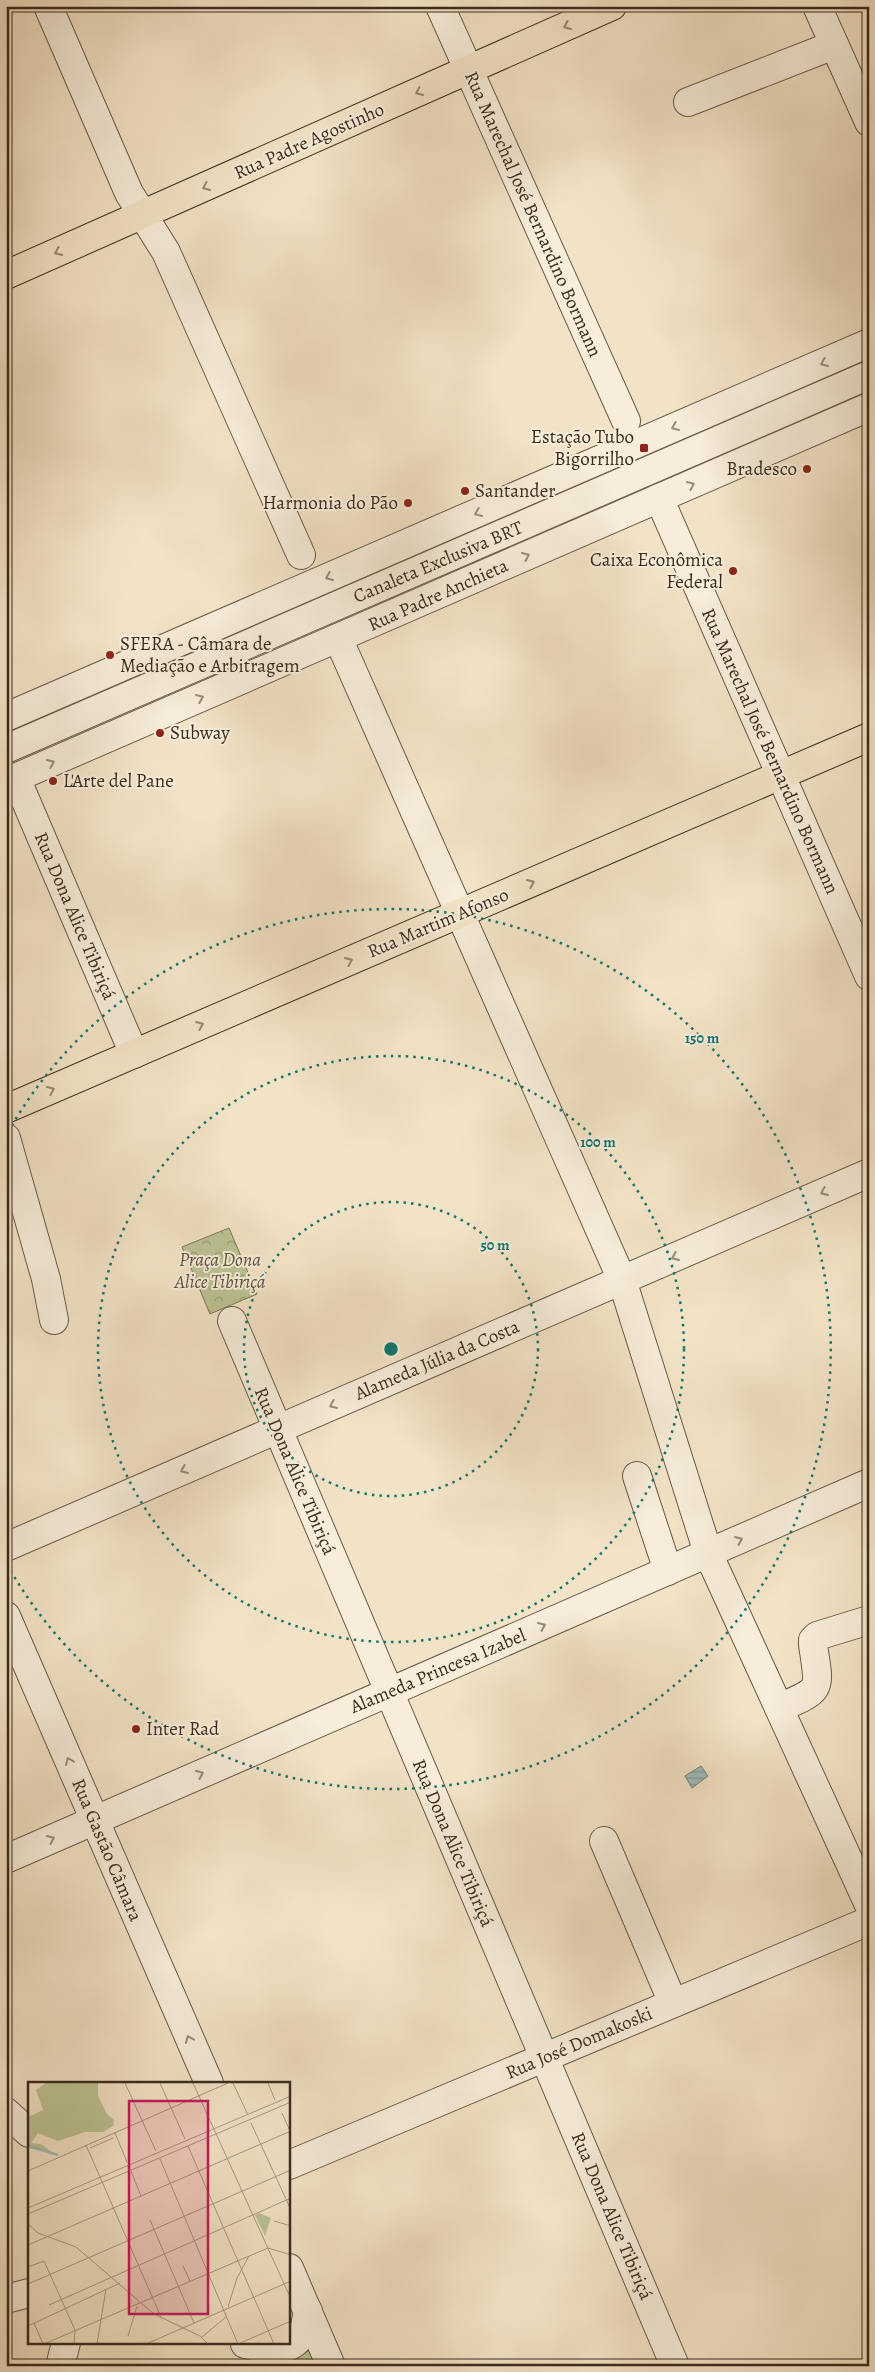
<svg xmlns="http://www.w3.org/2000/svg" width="875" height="2372" font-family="Alegreya,serif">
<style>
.park{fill:url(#park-crowns);stroke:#7b7858}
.water{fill:url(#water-rules);stroke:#76837c}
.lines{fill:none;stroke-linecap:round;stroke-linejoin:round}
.minor-casing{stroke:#685a47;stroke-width:30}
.major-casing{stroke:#3a2c1d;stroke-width:30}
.minor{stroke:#f7edda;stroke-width:28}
.major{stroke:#f3e3c6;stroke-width:28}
.oneway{stroke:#968872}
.oneway2{stroke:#988c7c}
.ring{fill:none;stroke:#0f766e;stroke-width:2.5;stroke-dasharray:2.5 5}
.poi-dot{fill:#8f2418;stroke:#f7edda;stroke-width:2}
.labels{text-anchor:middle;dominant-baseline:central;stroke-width:4;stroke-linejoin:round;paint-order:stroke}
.street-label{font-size:19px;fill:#3a2c1d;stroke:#f7edda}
.poi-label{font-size:19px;fill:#3a2c1d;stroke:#f7edda;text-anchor:start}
.park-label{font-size:19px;font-style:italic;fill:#5a523b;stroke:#f7edda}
.inset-river{fill:none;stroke:#9ebdbc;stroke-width:2.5}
.inset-road{fill:none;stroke:#a99a82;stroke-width:1}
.view{fill:#c2185b;fill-opacity:0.15;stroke:#c2185b;stroke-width:2.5}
.inset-edge{fill:none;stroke:#3a2c1d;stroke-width:2.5}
.centre{fill:#0f766e;stroke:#f7edda;stroke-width:2.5}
.ring-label{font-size:15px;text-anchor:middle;font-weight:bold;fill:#0f766e;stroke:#f7edda;stroke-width:4;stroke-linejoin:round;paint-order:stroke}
</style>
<defs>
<pattern id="park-crowns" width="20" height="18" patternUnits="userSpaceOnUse" patternTransform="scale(1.25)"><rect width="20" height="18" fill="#bcc394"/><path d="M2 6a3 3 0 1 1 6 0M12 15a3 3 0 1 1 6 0" fill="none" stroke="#9a9f78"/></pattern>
<pattern id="water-rules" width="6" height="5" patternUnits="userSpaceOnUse" patternTransform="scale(1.25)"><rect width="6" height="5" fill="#9ebdbc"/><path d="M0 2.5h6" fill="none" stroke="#829a98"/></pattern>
</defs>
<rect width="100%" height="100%" fill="#f3e3c6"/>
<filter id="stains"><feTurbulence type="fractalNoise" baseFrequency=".004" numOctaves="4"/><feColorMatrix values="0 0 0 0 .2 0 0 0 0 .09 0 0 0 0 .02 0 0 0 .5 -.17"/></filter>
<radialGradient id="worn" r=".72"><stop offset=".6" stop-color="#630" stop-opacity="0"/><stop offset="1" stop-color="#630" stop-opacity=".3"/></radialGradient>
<g class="park">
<polygon points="229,1228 257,1294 210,1314 182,1247"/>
<polygon points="310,2350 316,2366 289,2366 286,2364"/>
</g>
<polygon class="water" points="701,1766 708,1776 692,1788 685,1776"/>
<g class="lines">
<g class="minor-casing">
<g id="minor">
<polyline points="48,6 129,193 166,252 301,555"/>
<polyline points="440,6 626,421"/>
<polyline points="817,6 869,122"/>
<polyline points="688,102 834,45"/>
<polyline points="659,498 869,976"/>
<polyline points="338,638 622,1280 708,1553 869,1905"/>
<polyline points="6,717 869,343"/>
<polyline points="6,749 869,375"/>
<polyline points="16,778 134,1054"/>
<polyline points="6,782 869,407"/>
<polyline points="6,1138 46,1279 54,1320"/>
<polyline points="232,1321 675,2366"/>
<polyline points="637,1476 668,1571"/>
<polyline points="6,1547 869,1173"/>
<polyline points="6,1616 209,2083"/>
<path d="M779,1708C823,1689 820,1691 813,1645V1640L817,1636L869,1620"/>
<polyline points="604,1841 673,2003"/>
<polyline points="6,1859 869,1483"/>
<polyline points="6,2112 29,2133"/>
<polyline points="289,2165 869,1921"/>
<polyline points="289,2268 331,2366"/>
<polyline points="6,2299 29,2293"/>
<path d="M245,2344C264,2349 290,2355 302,2334C306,2328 306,2318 308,2311"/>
<polyline points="60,2366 66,2343"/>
</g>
</g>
<g class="major-casing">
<g id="major">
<polyline points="6,275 612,6"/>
<polyline points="6,1109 869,737"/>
</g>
</g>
<use href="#minor" class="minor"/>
<use href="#major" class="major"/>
</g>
<defs><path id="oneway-chevron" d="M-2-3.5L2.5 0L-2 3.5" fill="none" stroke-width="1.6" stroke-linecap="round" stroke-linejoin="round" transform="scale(1.25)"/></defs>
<g class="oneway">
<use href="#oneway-chevron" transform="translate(567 26) rotate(156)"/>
<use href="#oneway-chevron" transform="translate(419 92) rotate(156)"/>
<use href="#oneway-chevron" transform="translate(206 187) rotate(156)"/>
<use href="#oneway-chevron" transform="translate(58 252) rotate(156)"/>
<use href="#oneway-chevron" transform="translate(531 883) rotate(-23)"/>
<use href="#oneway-chevron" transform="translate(349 961) rotate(-23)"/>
<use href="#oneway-chevron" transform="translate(200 1025) rotate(-23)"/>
<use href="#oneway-chevron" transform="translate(51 1090) rotate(-23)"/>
</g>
<g class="oneway2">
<use href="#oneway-chevron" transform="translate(824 363) rotate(157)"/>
<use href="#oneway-chevron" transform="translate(675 427) rotate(157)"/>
<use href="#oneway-chevron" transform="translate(691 485) rotate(-24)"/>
<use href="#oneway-chevron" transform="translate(478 513) rotate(157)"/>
<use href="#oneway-chevron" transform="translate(526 556) rotate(-24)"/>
<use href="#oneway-chevron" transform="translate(329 577) rotate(157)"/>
<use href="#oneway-chevron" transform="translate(200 698) rotate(-23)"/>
<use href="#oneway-chevron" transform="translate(51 763) rotate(-23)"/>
<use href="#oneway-chevron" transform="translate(824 1192) rotate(157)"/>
<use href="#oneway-chevron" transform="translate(675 1257) rotate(157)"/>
<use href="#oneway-chevron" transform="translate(333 1405) rotate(157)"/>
<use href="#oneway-chevron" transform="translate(184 1470) rotate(157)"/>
<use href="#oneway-chevron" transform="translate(739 1540) rotate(-24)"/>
<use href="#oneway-chevron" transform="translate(542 1626) rotate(-24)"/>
<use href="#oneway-chevron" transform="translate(69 1761) rotate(-113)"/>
<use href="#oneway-chevron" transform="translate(200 1774) rotate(-24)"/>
<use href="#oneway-chevron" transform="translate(51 1839) rotate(-24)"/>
<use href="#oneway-chevron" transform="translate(189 2039) rotate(-113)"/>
</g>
<g class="ring">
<circle cx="391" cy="1349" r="147"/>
<circle cx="391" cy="1349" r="293"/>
<path d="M8 1132A440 440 0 1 1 8 1566"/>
</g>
<g class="poi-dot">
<rect x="639" y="443" width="10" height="10" rx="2.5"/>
<circle cx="807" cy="469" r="5"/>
<circle cx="465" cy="491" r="5"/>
<circle cx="408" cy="503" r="5"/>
<circle cx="733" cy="571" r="5"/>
<circle cx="110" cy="655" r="5"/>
<circle cx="160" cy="733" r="5"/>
<circle cx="53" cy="781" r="5"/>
<circle cx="136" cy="1729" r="5"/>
</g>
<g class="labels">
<g class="street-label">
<text transform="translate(309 141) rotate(-24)">Rua Padre Agostinho</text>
<text transform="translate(533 214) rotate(66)">Rua Marechal José Bernardino Bormann</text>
<text transform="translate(438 562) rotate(-23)">Canaleta Exclusiva BRT</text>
<text transform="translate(438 595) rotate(-24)">Rua Padre Anchieta</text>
<text transform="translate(770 751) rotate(66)">Rua Marechal José Bernardino Bormann</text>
<text transform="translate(75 916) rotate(67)">Rua Dona Alice Tibiriçá</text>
<text transform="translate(438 923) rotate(-23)">Rua Martim Afonso</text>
<text transform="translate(437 1360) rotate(-23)">Alameda Júlia da Costa</text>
<text transform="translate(295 1471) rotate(67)">Rua Dona Alice Tibiriçá</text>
<text transform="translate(438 1671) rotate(-23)">Alameda Princesa Izabel</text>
<text transform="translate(453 1843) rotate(67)">Rua Dona Alice Tibiriçá</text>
<text transform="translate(107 1850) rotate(67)">Rua Gastão Câmara</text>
<text transform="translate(579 2043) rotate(-23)">Rua José Domakoski</text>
<text transform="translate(612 2216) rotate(67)">Rua Dona Alice Tibiriçá</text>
</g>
<g class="poi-label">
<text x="634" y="437" text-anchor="end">Estação Tubo<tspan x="634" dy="22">Bigorrilho</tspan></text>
<text x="797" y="469" text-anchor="end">Bradesco</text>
<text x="475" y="491">Santander</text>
<text x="398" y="503" text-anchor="end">Harmonia do Pão</text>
<text x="723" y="560" text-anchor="end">Caixa Econômica<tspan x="723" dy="22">Federal</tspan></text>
<text x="120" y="644">SFERA - Câmara de<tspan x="120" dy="22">Mediação e Arbitragem</tspan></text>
<text x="170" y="733">Subway</text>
<text x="63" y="781">L'Arte del Pane</text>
<text x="146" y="1729">Inter Rad</text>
</g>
<g class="park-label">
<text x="220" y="1260">Praça Dona<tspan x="220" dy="22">Alice Tibiriçá</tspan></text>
</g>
</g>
<g transform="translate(28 2082)">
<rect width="262" height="262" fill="#f3e3c6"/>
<path d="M18,1H70V14L79,32L86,38L85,44L75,50H57L30,59L10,51L3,61L13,62L24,70L0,66V35L15,28L8,8Z" fill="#bcc394"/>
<path d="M231,131L243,136L237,154L227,133Z" fill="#bcc394"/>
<path class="inset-river" d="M0,64L30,73"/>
<path class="inset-road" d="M97,1L128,69M132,1L157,57M165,1L263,217M205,1L220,33M240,1L247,18M254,31L262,49M223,41L263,128M87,51L99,80M58,63L133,235M160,64L246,262M62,66L85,56M132,77L210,262M0,89L200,1M103,89L113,114M0,126L263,14M0,132L263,20M122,138L166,241M246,139L263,144M0,142L10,151L48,165L126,232L172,254L180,262M0,163L263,49M155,184L162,199M0,185L16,179L47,248L46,262M0,202L263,88M21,223L263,116M200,225L209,196L221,174M6,241L15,262M0,244L92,201M100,254L109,224M174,255L198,235M16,262L240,166L263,173M69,262L78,207M118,262L263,199M210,262L263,239"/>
<path class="view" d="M101,19H180V232H101Z"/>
<rect width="262" height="262" class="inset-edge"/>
</g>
<circle cx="391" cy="1349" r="8" class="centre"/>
<g class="ring-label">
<text x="702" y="1043">150 m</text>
<text x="598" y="1147">100 m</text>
<text x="495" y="1250">50 m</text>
</g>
<rect width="875" height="2372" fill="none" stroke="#f3e3c6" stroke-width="25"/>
<rect x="8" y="8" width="860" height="2357" fill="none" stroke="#3a2c1d" stroke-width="2.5"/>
<rect x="12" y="12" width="850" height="2347" fill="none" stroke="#3a2c1d"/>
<rect width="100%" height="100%" filter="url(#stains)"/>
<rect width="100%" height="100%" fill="url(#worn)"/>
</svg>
